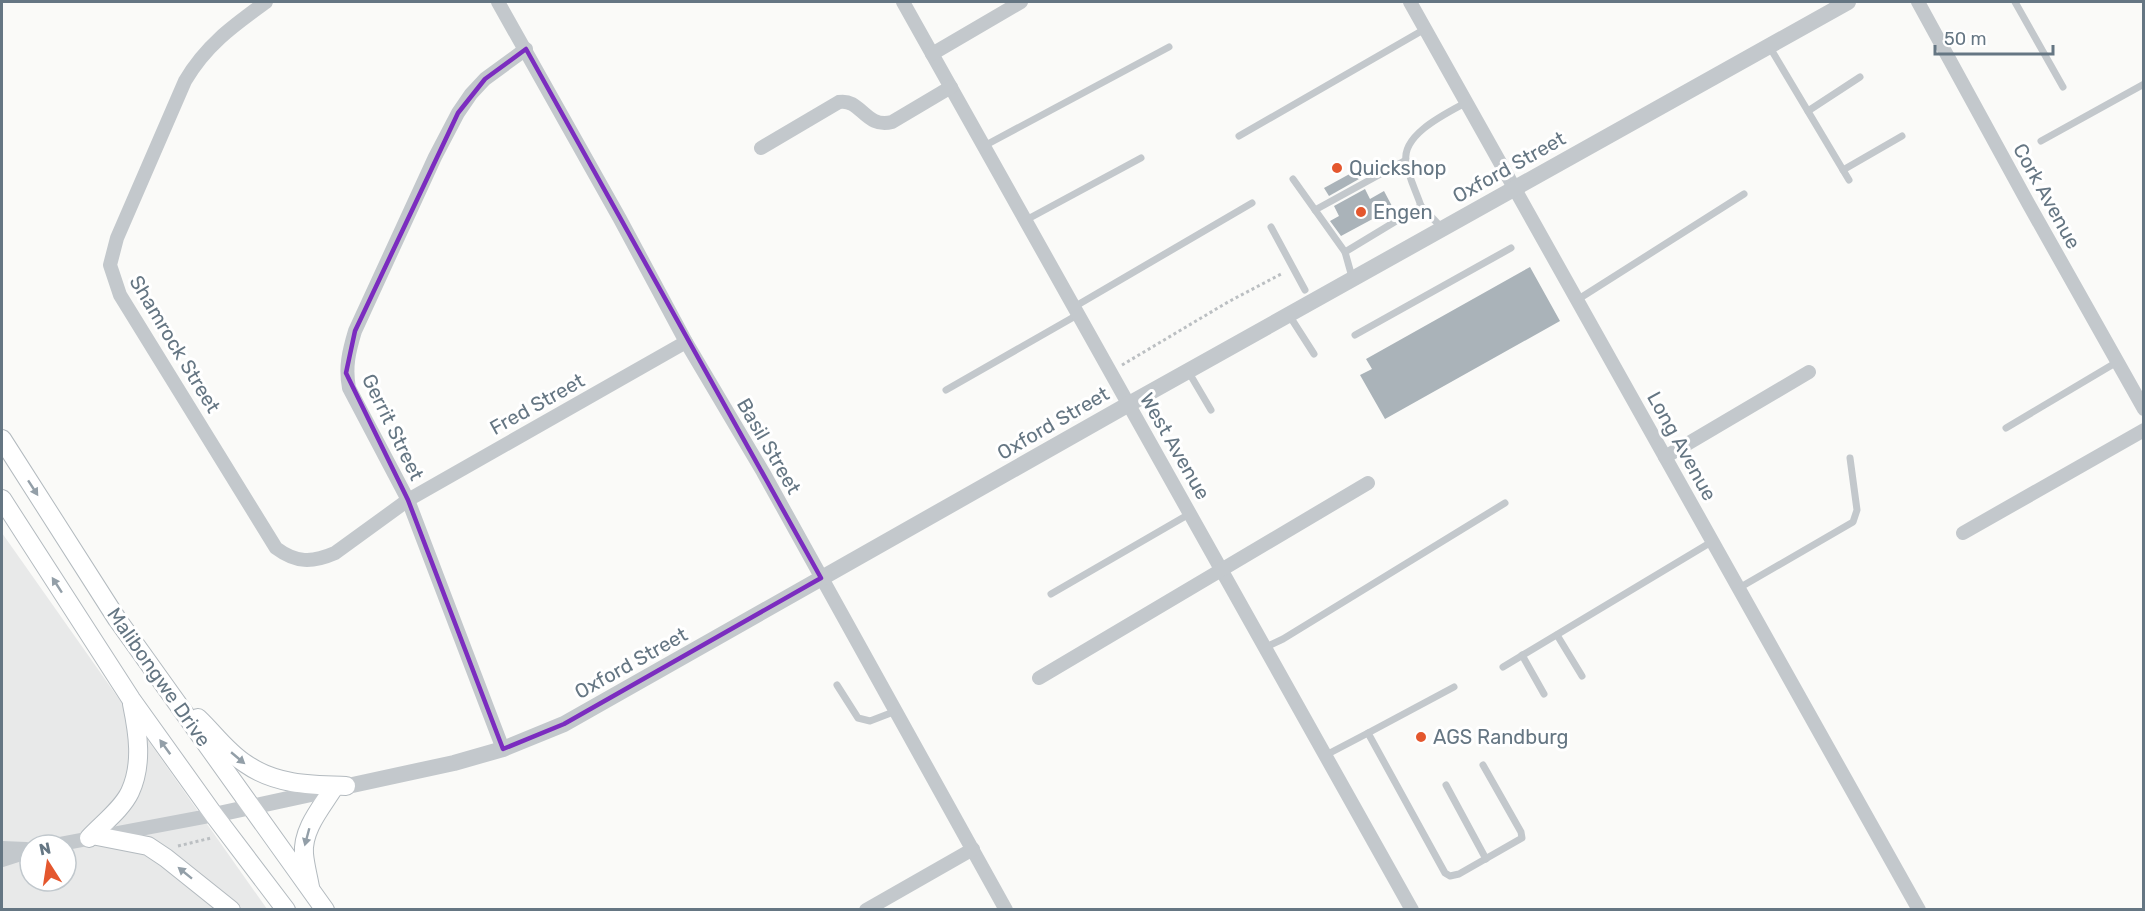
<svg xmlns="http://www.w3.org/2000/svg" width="2145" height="911" font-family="Rubik,sans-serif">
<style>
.built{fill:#e8e9e9;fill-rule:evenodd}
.building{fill:#aab3b9}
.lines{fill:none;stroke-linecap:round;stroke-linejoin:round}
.secondary-casing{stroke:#b3babf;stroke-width:20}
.path{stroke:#bbbfc2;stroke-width:3;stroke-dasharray:3 3;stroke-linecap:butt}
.service{stroke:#c3c8cc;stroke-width:7}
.minor{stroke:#c3c8cc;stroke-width:14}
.tertiary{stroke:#c3c8cc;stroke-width:16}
.secondary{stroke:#fff;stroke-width:18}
.oneway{fill:#939fa8}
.marked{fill:none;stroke:#7b2cbf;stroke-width:4.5;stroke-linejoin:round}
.poi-dot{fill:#e4572e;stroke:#fff;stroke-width:2}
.labels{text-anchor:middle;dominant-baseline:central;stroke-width:6;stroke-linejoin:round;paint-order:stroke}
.street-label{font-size:20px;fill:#657683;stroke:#fff}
.poi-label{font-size:20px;fill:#657683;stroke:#fff;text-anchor:start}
</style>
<rect width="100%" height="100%" fill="#fafaf8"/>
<path class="built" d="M2,533L267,909H2ZM30,845H66V881H30Z"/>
<g class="building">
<polygon points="1355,171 1359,179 1329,196 1324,188"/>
<polygon points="1365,189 1370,199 1384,191 1393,208 1341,236 1330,221 1339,216 1334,206"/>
<polygon points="1530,267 1560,321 1385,419 1360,375 1372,369 1366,359"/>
</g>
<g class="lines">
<g class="secondary-casing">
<g id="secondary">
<polyline points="2,439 117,619 325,910"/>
<polyline points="2,499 131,699 214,815 286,910"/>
<path d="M198,718C214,733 227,752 246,764C276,785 311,785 346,786"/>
<polyline points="97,836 148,846 166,858 231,910"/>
<path d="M89,838C102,824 122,809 130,792C143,764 138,733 132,704"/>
<path d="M310,887C308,876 305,865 304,854C302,830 321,808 333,789"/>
</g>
</g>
<g class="path">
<polyline points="1122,365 1228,302 1283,273"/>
<polyline points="178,846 211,838"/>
</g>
<g class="service">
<polyline points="2015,2 2063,87"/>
<polyline points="1769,46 1849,180"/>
<polyline points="1808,111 1860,77"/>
<polyline points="1239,136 1425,29"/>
<polyline points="2041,141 2144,84"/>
<polyline points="984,146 1169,47"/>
<polyline points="1843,170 1902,136"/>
<polyline points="1293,179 1345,252"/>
<path d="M1421,206C1416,191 1408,176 1406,161C1402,134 1447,113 1467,102"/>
<polyline points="1315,210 1406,160"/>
<polyline points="1026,220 1141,158"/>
<polyline points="1271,227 1305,290"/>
<polyline points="1352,277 1345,252 1421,206 1441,227"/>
<polyline points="1577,300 1744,194"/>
<polyline points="1074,307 1252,203"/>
<polyline points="1289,315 1314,354"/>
<polyline points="1355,335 1511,248"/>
<polyline points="1188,371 1211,410"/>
<polyline points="946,390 1079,314"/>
<polyline points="2006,428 2117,362"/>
<polyline points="1739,588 1853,522 1857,510 1850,458"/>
<polyline points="1051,594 1191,513"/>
<polyline points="1557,635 1582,676"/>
<polyline points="1266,647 1283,639 1505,503"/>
<polyline points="1522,655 1544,694"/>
<polyline points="1503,667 1713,541"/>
<polyline points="837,685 858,718 870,721 896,711"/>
<polyline points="1368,733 1454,687"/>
<polyline points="1326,755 1368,733 1445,873 1450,876 1459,874 1522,838 1521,832 1483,765"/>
<polyline points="1446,785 1486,859"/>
</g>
<g class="minor">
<path d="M266,2C233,26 206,45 185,81L117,238L110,265L120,295L276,548C296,563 312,563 335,553L408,500L686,342"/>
<polyline points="498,2 620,219 686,342 763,472 1006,910"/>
<polyline points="903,2 1412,910"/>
<polyline points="1410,2 1919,910"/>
<polyline points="1918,2 2028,203 2144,409"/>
<polyline points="932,54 1021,2"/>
<path d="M761,148L839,102C861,98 865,129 892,122L951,87"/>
<polyline points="1665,457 1809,372"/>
<polyline points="1963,533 2144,430"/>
<polyline points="1039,678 1368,483"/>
<path d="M503,749L408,500L349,388C345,367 349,351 355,331L435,157L458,113L471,94L485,79L526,49"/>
<polyline points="55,845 214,815"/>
<polyline points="2,848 26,849"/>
<polyline points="2,860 30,851"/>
<polyline points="866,910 973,849"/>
</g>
<polyline class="tertiary" points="214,815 454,763 503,749 564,724 1129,404 1848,2"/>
<use href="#secondary" class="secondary"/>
</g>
<defs><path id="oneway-solid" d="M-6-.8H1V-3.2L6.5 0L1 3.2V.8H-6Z" transform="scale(1.5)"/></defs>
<g class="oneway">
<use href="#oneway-solid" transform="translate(33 488) rotate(57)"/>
<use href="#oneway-solid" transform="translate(57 585) rotate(-123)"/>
<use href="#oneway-solid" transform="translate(165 747) rotate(-126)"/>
<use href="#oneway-solid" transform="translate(238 758) rotate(40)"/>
<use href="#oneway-solid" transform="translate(307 837) rotate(105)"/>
<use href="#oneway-solid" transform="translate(185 873) rotate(-141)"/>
</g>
<path class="marked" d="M526,49L821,578L564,724L503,749L408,500L346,373L355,331L458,113L485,79Z"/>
<g class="poi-dot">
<circle cx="1337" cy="168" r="6"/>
<circle cx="1361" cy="212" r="6"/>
<circle cx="1421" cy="737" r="6"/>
</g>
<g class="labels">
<g class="street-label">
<text transform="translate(1509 167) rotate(-29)">Oxford Street</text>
<text transform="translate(2047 196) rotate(61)">Cork Avenue</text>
<text transform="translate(175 344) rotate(59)">Shamrock Street</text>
<text transform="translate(537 404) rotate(-29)">Fred Street</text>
<text transform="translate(1053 423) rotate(-30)">Oxford Street</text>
<text transform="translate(393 427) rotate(64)">Gerrit Street</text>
<text transform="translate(769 446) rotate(60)">Basil Street</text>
<text transform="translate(1175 446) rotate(60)">West Avenue</text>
<text transform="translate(1682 446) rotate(61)">Long Avenue</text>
<text transform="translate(631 663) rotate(-29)">Oxford Street</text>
<text transform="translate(159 677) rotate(55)">Malibongwe Drive</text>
</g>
<g class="poi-label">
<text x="1349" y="168">Quickshop</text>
<text x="1373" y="212">Engen</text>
<text x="1433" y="737">AGS Randburg</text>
</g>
</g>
<rect width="2145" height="911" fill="none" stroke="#657683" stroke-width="6"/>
<g transform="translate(48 863) rotate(348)"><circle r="28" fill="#ffffff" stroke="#c1c8cd" stroke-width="1.5"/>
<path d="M0-4.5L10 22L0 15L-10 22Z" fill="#e4572e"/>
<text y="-9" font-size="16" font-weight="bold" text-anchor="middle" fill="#657683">N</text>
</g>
<path d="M1935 45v9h118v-9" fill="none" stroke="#657683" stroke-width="3"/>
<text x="1944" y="45" font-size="18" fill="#657683" stroke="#ffffff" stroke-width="4.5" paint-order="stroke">50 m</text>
</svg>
